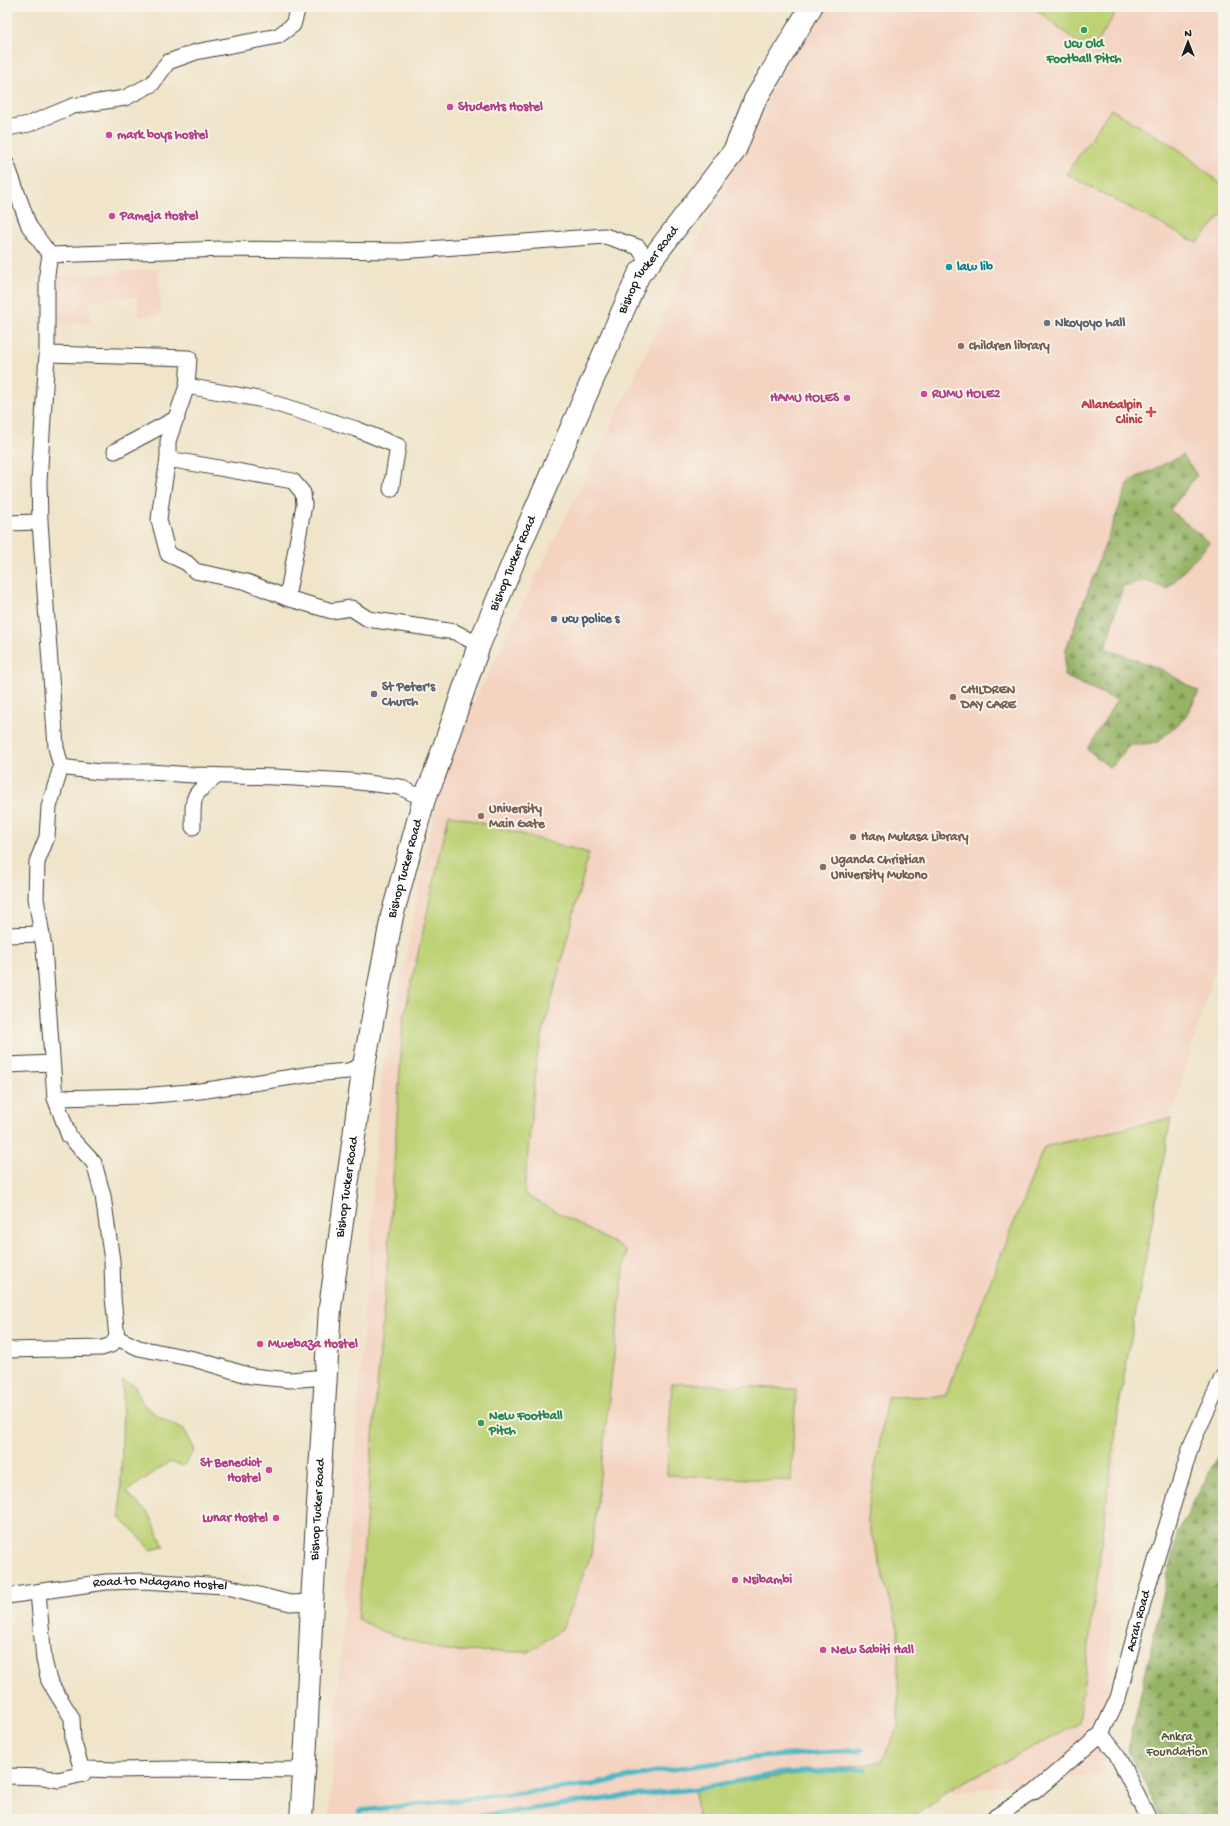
<svg xmlns="http://www.w3.org/2000/svg" width="1230" height="1826" font-family="'Gochi Hand',sans-serif">
<style>
.built{fill:#f4d3c1}
.green{fill:#bdd175;stroke:#6c7648}
.forest{fill:url(#forest-firs);stroke:#596841}
.lines{fill:none;stroke-linecap:round;stroke-linejoin:round}
.stream{stroke:#4bb9c4;stroke-width:5}
.street-casing{stroke:#3c3a36;stroke-width:17}
.secondary-casing{stroke:#3c3a36;stroke-width:24}
.street{stroke:#fff;stroke-width:15}
.secondary{stroke:#fff;stroke-width:22}
.leisure-dot{fill:#2e9e5b;stroke:#f7f3e8;stroke-width:1.5}
.hotel-dot{fill:#d1479c;stroke:#f7f3e8;stroke-width:1.5}
.culture-dot{fill:#0f9aa8;stroke:#f7f3e8;stroke-width:1.5}
.worship-dot{fill:#6b7280;stroke:#f7f3e8;stroke-width:1.5}
.education-dot{fill:#8d6e63;stroke:#f7f3e8;stroke-width:1.5}
.health-dot{fill:#e0444e;stroke:#f7f3e8;stroke-width:1.5}
.service-dot{fill:#5c6f8a;stroke:#f7f3e8;stroke-width:1.5}
.labels{text-anchor:middle;dominant-baseline:central;stroke-width:4;stroke-linejoin:round;paint-order:stroke}
.leisure-label{font-size:13px;font-weight:bold;fill:#27864d;stroke:#f7f3e8}
.hotel-label{font-size:13px;font-weight:bold;fill:#b23c85;stroke:#f7f3e8;text-anchor:start}
.culture-label{font-size:13px;font-weight:bold;fill:#0d838f;stroke:#f7f3e8;text-anchor:start}
.street-label{font-size:13px;fill:#1c1c1c;stroke:#f7f3e8}
.worship-label{font-size:13px;font-weight:bold;fill:#5b616d;stroke:#f7f3e8;text-anchor:start}
.education-label{font-size:13px;font-weight:bold;fill:#785e54;stroke:#f7f3e8;text-anchor:start}
.health-label{font-size:13px;font-weight:bold;fill:#be3a42;stroke:#f7f3e8;text-anchor:end}
.service-label{font-size:13px;font-weight:bold;fill:#4e5e75;stroke:#f7f3e8;text-anchor:start}
.park-label{font-size:13px;fill:#4c5237;stroke:#f7f3e8}
</style>
<defs>
<pattern id="forest-firs" width="22" height="20" patternUnits="userSpaceOnUse"><rect width="22" height="20" fill="#96b366"/><path d="M5 1l3.5 6h-7zM16 11l3.5 6h-7z" fill="#7a9153"/></pattern>
</defs>
<rect width="100%" height="100%" fill="#f7f3e8"/>
<filter id="ink" filterUnits="userSpaceOnUse"><feTurbulence type="fractalNoise" baseFrequency=".025" numOctaves="2"/><feDisplacementMap in="SourceGraphic" scale="8" xChannelSelector="R" yChannelSelector="G"/><feConvolveMatrix kernelMatrix="1 2 1 2 8 2 1 2 1" color-interpolation-filters="sRGB"/></filter>
<filter id="wash" filterUnits="userSpaceOnUse"><feTurbulence type="fractalNoise" baseFrequency=".012" numOctaves="4" result="noise"/><feDisplacementMap in="SourceGraphic" scale="16" xChannelSelector="R" yChannelSelector="G"/><feGaussianBlur stdDeviation="0.9" result="paint"/><feColorMatrix in="noise" values="0 0 0 0 0 0 0 0 0 0 0 0 0 0 0 0 0 1.4 0 .05"/><feComposite in="paint" operator="in"/></filter>
<g filter="url(#wash)">
<rect width="100%" height="100%" fill="#f0e4c9"/>
<g class="built">
<polygon points="819,7 1223,7 1223,941 1171,1118 1119,1405 1105,1774 943,1793 910,1819 329,1819 381,1080 438,794 445,766 476,698 628,391 757,112"/>
<polygon points="158,269 162,315 138,317 137,297 90,301 91,323 60,325 56,276"/>
</g>
<g class="green">
<polygon points="1033,7 1119,7 1091,53"/>
<polygon points="1111,109 1180,150 1223,186 1223,213 1197,243 1066,174"/>
<polygon points="449,814 589,853 537,1057 524,1194 626,1250 591,1555 562,1629 529,1652 445,1651 384,1632 358,1619 389,1242 403,1021"/>
<polygon points="1171,1118 1119,1405 1079,1723 943,1793 934,1803 909,1819 697,1819 695,1789 881,1762 898,1728 898,1629 867,1518 887,1397 945,1396 1044,1147"/>
<polygon points="122,1380 135,1386 141,1402 159,1417 185,1431 195,1450 183,1466 169,1462 126,1492 150,1515 164,1547 150,1550 137,1534 120,1518 123,1398"/>
<polygon points="672,1383 796,1389 791,1481 667,1475"/>
</g>
<g class="forest">
<polygon points="1183,455 1197,475 1170,510 1210,543 1167,589 1145,581 1123,586 1105,648 1163,670 1199,692 1184,719 1158,742 1129,746 1110,768 1087,749 1117,700 1064,676 1066,649 1129,481"/>
<polygon points="1223,1446 1223,1819 1162,1819 1128,1750 1177,1534"/>
</g>
<g class="lines">
<g class="stream">
<polyline points="359,1811 591,1785 665,1770 760,1757 862,1750"/>
<polyline points="458,1819 612,1798 695,1789 782,1773 865,1769"/>
</g>
</g>
</g>
<g filter="url(#ink)">
<g class="lines">
<g class="street-casing">
<g id="street">
<polyline points="7,128 29,124 73,106 125,98 152,84 168,62 196,52 278,36 293,25 298,7"/>
<polyline points="7,165 29,226 50,255 223,249 401,251 605,236 638,247 649,263"/>
<polyline points="50,255 47,274 47,354 39,482 40,522 56,747 61,767"/>
<polyline points="47,354 189,358 187,386 168,441 168,459 161,503 159,520 168,554 187,563 195,571 247,582 287,598 332,611 351,608 368,619 455,632 479,645"/>
<polyline points="187,386 264,400 356,429 398,446 391,489"/>
<polyline points="115,451 177,418"/>
<polyline points="168,459 293,481 303,493 304,505 287,598"/>
<polyline points="7,523 40,522"/>
<path d="M193,827C193,794 191,796 217,776"/>
<polyline points="7,935 42,934"/>
<polyline points="7,1065 52,1063"/>
<polyline points="55,1098 142,1096 200,1091 312,1074 348,1071 364,1065"/>
<polyline points="7,1350 102,1348 111,1345 117,1338"/>
<polyline points="325,1377 290,1380 251,1376 194,1359 139,1348 117,1338 113,1297 112,1261 103,1196 94,1163 69,1136 55,1098 44,948 36,898 37,862 47,837 49,807 61,767 99,772 150,772 193,775 275,777 350,781 400,787 424,799"/>
<polyline points="38,1592 44,1660 49,1681 72,1718 73,1740 83,1774 87,1769 116,1770 176,1769 305,1770"/>
<path id="s1" d="M7,1596L106,1582L144,1581L224,1586L290,1603L312,1602"/>
<polyline points="1101,1734 1116,1753 1149,1819"/>
<polyline points="7,1776 43,1777 58,1780 83,1774"/>
<path id="s2" d="M992,1819L1034,1792L1101,1734L1118,1698L1143,1603L1192,1443L1223,1376"/>
</g>
</g>
<g class="secondary-casing">
<g id="secondary">
<path id="s3" d="M301,1819L306,1743L312,1602L330,1308L364,1065L392,916L424,799L434,776L479,645L524,536L639,274L649,263L735,150L755,100L811,7"/>
</g>
</g>
<use href="#street" class="street"/>
<use href="#secondary" class="secondary"/>
</g>
</g>
<g class="leisure-dot">
<circle cx="1084" cy="30" r="4"/>
<circle cx="481" cy="1423" r="4"/>
</g>
<g class="hotel-dot">
<circle cx="450" cy="107" r="4"/>
<circle cx="109" cy="135" r="4"/>
<circle cx="112" cy="216" r="4"/>
<circle cx="924" cy="394" r="4"/>
<circle cx="847" cy="398" r="4"/>
<circle cx="260" cy="1344" r="4"/>
<circle cx="269" cy="1470" r="4"/>
<circle cx="276" cy="1518" r="4"/>
<circle cx="735" cy="1580" r="4"/>
<circle cx="823" cy="1650" r="4"/>
</g>
<circle class="culture-dot" cx="949" cy="267" r="4"/>
<g class="worship-dot">
<circle cx="1047" cy="323" r="4"/>
<circle cx="374" cy="694" r="4"/>
</g>
<g class="education-dot">
<circle cx="961" cy="346" r="4"/>
<circle cx="953" cy="697" r="4"/>
<circle cx="481" cy="816" r="4"/>
<circle cx="853" cy="837" r="4"/>
<circle cx="823" cy="867" r="4"/>
</g>
<path class="health-dot" d="M1149 406h4v4h4v4h-4v4h-4v-4h-4v-4h4z"/>
<circle class="service-dot" cx="554" cy="619" r="4"/>
<g class="labels">
<g class="leisure-label">
<text x="1084" y="44">Ucu Old<tspan x="1084" dy="15">Football Pitch</tspan></text>
<text x="489" y="1416" text-anchor="start">New Football<tspan x="489" dy="15">Pitch</tspan></text>
</g>
<g class="hotel-label">
<text x="458" y="107">Students Hostel</text>
<text x="117" y="135">mark boys hostel</text>
<text x="120" y="216">Pameja Hostel</text>
<text x="932" y="394">RUMU HOLE2</text>
<text x="839" y="398" text-anchor="end">HAMU HOLES</text>
<text x="268" y="1344">Mwebaza Hostel</text>
<text x="261" y="1463" text-anchor="end">St Benedict<tspan x="261" dy="15">Hostel</tspan></text>
<text x="268" y="1518" text-anchor="end">Lunar Hostel</text>
<text x="743" y="1580">Nsibambi</text>
<text x="831" y="1650">New Sabiti Hall</text>
</g>
<g class="culture-label">
<text x="957" y="267">law lib</text>
</g>
<g class="street-label">
<text stroke="none"><textPath href="#s3" startOffset="1606">Bishop Tucker Road</textPath></text>
<text stroke="none"><textPath href="#s3" startOffset="1282">Bishop Tucker Road</textPath></text>
<text stroke="none"><textPath href="#s3" startOffset="958">Bishop Tucker Road</textPath></text>
<text stroke="none"><textPath href="#s3" startOffset="634">Bishop Tucker Road</textPath></text>
<text stroke="none"><textPath href="#s3" startOffset="310">Bishop Tucker Road</textPath></text>
<text stroke="none"><textPath href="#s1" startOffset="154">Road to Ndagano Hostel</textPath></text>
<text stroke="none"><textPath href="#s2" startOffset="258">Acrah Road</textPath></text>
</g>
<g class="worship-label">
<text x="1055" y="323">Nkoyoyo hall</text>
<text x="382" y="687">St Peter's<tspan x="382" dy="15">Church</tspan></text>
</g>
<g class="education-label">
<text x="969" y="346">children library</text>
<text x="961" y="690">CHILDREN<tspan x="961" dy="15">DAY CARE</tspan></text>
<text x="489" y="809">University<tspan x="489" dy="15">Main Gate</tspan></text>
<text x="861" y="837">Ham Mukasa Library</text>
<text x="831" y="860">Uganda Christian<tspan x="831" dy="15">University Mukono</tspan></text>
</g>
<g class="health-label">
<text x="1142" y="405">AllanGalpin<tspan x="1142" dy="15">Clinic</tspan></text>
</g>
<g class="service-label">
<text x="562" y="619">ucu police s</text>
</g>
<g class="park-label">
<text x="1177" y="1737">Ankra<tspan x="1177" dy="15">Foundation</tspan></text>
</g>
</g>
<rect width="1230" height="1826" fill="none" stroke="#f7f3e8" stroke-width="24"/>
<g transform="translate(1188 42)" stroke="#f7f3e8" stroke-width="3" paint-order="stroke">
<path d="M0-3L7 15L0 10L-7 15Z" fill="#1c1c1c"/>
<text y="-6" font-size="11" font-weight="bold" text-anchor="middle" fill="#1c1c1c">N</text>
</g>
</svg>
